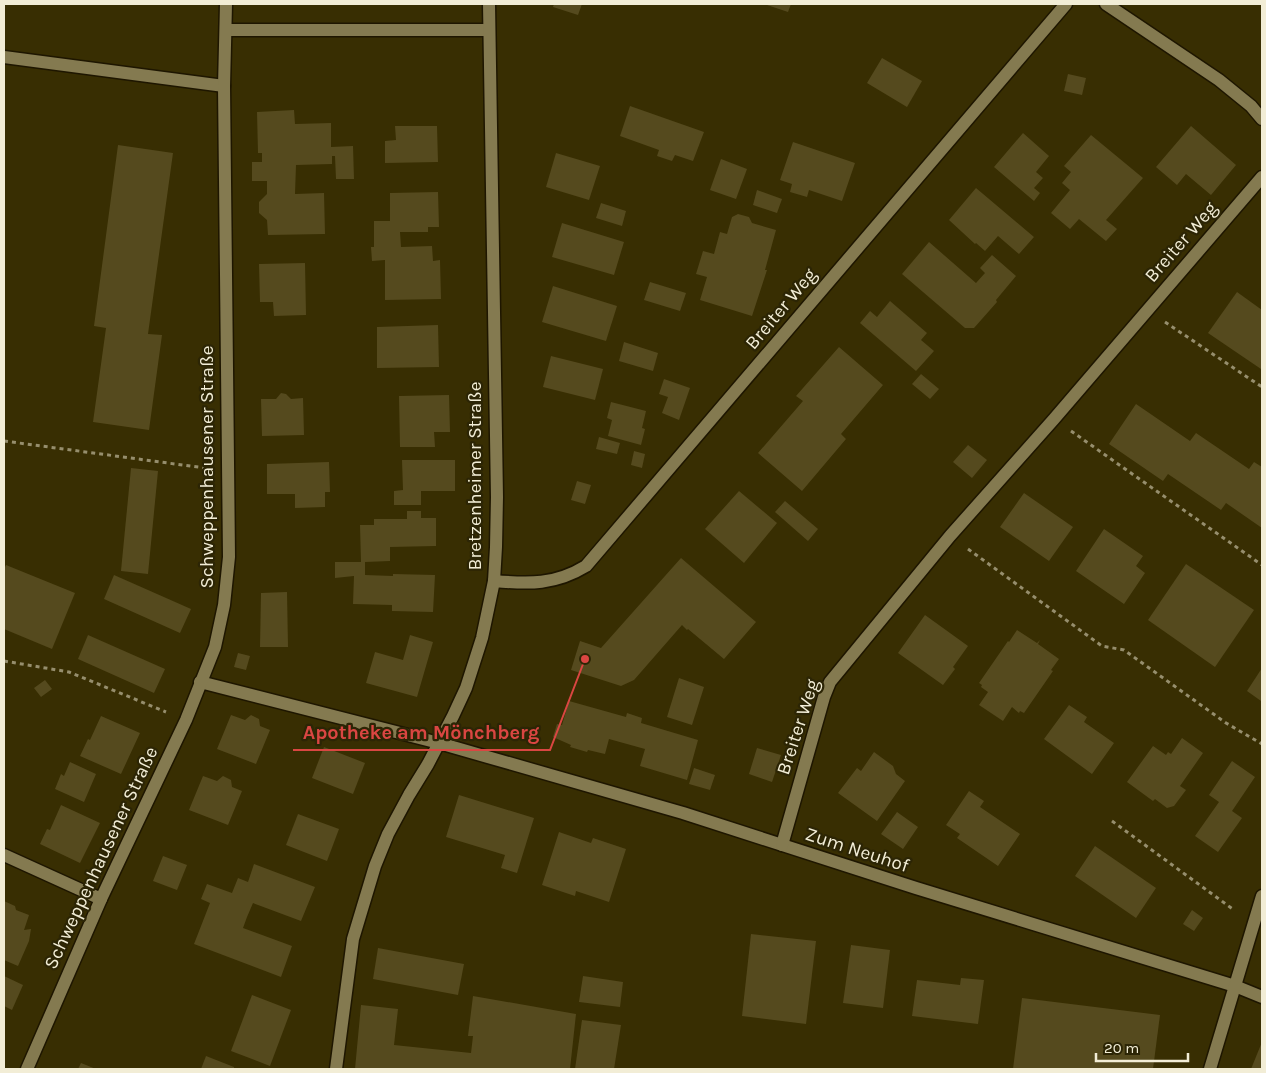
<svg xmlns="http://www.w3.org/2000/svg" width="1266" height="1073" font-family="Karla,sans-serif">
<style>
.building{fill:#554a1e}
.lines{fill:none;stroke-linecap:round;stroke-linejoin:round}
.minor-casing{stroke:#1e1600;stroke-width:15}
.path{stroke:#968e6d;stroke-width:3;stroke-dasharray:4 4;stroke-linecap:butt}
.minor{stroke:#847a50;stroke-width:12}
.labels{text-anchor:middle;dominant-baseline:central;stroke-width:4.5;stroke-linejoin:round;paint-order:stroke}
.street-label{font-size:19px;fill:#f2edd6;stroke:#2c2505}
.leader{fill:none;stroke:#da4642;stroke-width:2}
.callout-dot{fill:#da4642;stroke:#2c2505;stroke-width:2}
.callout-label{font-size:20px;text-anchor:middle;font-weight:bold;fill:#da4642;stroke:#2c2505;stroke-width:4.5;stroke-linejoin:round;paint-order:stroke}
</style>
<rect width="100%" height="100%" fill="#382e02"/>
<g class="building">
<polygon points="554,4 582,4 578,15 553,7"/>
<polygon points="764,4 791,4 788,12"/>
<polygon points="882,58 922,81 907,107 867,83"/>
<polygon points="1068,74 1086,78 1082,95 1064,91"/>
<polygon points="630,106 704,132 693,161 675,155 672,161 657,156 659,150 620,136"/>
<polygon points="294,110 295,124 331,123 331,147 353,146 354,179 336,179 335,156 332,156 332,164 296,165 295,194 324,193 325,234 268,235 267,220 259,213 259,202 267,194 267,181 252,181 252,162 262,162 262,153 258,153 257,112"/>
<polygon points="395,126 437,126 438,162 385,163 385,141 396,140"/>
<polygon points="1191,126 1236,165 1211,195 1186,174 1177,185 1156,167"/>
<polygon points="1023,133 1049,156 1036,172 1043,178 1034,188 1040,193 1034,201 994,167"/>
<polygon points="1091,135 1143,178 1106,220 1117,229 1106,241 1079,219 1070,229 1051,213 1070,190 1062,183 1071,172 1064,166"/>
<polygon points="793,142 855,163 842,201 809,190 807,197 790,192 792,184 780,180"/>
<polygon points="118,145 173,153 148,334 162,335 149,430 93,422 106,328 94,326"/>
<polygon points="556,153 600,166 589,200 546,187"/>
<polygon points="721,159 747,169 736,199 710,190"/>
<polygon points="976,188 1034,237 1019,254 998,236 985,251 976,243 975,244 949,220"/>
<polygon points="757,190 782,199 777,213 753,205"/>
<polygon points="438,192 439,227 428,227 428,232 400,232 401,247 432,246 433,261 440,260 441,299 385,300 385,260 372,261 371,247 374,247 374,221 390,221 390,193"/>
<polygon points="601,203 626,211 622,226 596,218"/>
<polygon points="738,214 749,217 752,223 776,230 765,270 767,270 752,316 700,300 707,277 696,274 703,251 714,254 720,232 727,234 732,217"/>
<polygon points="562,223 624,242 614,275 552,257"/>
<polygon points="929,242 976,283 985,273 980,268 992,255 1016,276 996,300 997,302 974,328 965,328 902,274"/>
<polygon points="305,263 306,315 274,316 273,302 260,302 259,264"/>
<polygon points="650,282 686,293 680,311 644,300"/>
<polygon points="553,286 617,306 606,341 542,322"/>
<polygon points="1237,292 1262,310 1261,369 1208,333"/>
<polygon points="890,301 927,333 921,340 934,351 916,371 860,323 870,311 877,317"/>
<polygon points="438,325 439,367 377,368 377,327"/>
<polygon points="624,342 658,353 653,371 619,361"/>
<polygon points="839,347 883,385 841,434 846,439 802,491 758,453 803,401 796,396"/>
<polygon points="551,356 603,369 595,400 543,387"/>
<polygon points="921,374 939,389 930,399 912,384"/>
<polygon points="664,379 690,388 679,420 662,413 668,397 659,394"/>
<polygon points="281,393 286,394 291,399 303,398 304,435 262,436 261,399 276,399"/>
<polygon points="449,395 450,432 434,432 435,447 400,447 399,396"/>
<polygon points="611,402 646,411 642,428 645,429 641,445 608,436 612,420 607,418"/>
<polygon points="1136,404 1190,441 1196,433 1249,469 1254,462 1262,467 1262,528 1226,503 1221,510 1168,474 1163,481 1109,444"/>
<polygon points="599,437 620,443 617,454 596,449"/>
<polygon points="968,445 987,460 972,478 953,462"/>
<polygon points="634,451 645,454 642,468 631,465"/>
<polygon points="402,460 455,460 455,491 421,491 421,505 394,505 394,491 403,490"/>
<polygon points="329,462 330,492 325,492 325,507 295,508 295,494 267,494 267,464"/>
<polygon points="131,468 158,471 148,574 121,571"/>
<polygon points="577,481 591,485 585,504 571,500"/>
<polygon points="739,491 777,523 744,563 705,529"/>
<polygon points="1024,493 1073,527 1049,561 1000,527"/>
<polygon points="785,501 818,529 808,541 775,512"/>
<polygon points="407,511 421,511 421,518 436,518 436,546 390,547 390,561 365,562 365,575 393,576 393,574 435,575 433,612 392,611 392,605 353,604 354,576 335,578 335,562 361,562 360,525 374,525 374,519 407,519"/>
<polygon points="1104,529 1143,556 1136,566 1145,573 1124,604 1076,571"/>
<polygon points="681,558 756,622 724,659 688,629 687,630 682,625 634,680 621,686 571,670 580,641 601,648"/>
<polygon points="1186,564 1254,610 1215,667 1148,620"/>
<polygon points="6,565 75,593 52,649 4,629 4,569"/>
<polygon points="114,575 191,609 180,633 104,599"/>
<polygon points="287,592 288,647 260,647 261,593"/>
<polygon points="925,615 968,646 953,667 955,669 943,685 898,653"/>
<polygon points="1017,630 1037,643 1040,640 1038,644 1059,659 1051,670 1053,671 1024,713 1020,711 1019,713 1012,707 1003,721 979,705 988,692 981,687 982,685 979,683 1008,641 1009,642"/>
<polygon points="88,635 165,669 154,693 78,659"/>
<polygon points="410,635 433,642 417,697 366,683 375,652 403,660"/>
<polygon points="238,653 250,656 246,670 234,667"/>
<polygon points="1262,668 1262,699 1261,701 1247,691"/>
<polygon points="679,678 704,687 692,725 667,717"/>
<polygon points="45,680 52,689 41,697 34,688"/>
<polygon points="569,701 626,717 627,713 642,718 641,723 698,740 687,780 640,766 645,749 609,739 605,754 588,750 587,752 570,747 571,745 553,737 557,724 562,725"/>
<polygon points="1069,705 1087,717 1084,722 1114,743 1092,774 1044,739"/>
<polygon points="231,715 245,720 251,715 259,719 260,726 270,730 256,764 217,749"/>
<polygon points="101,716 140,733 121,774 80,756 88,739 90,740"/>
<polygon points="1182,738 1203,753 1180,786 1186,790 1174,806 1167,808 1155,799 1153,801 1127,782 1153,746 1166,755 1168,752 1171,754"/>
<polygon points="324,747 365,763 353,794 312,778"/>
<polygon points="757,748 781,755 772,782 749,774"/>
<polygon points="874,752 893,766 896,774 905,781 877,821 838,793 857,768 861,771"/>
<polygon points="1232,761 1255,777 1232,811 1242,818 1218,852 1195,836 1219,802 1209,795"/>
<polygon points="70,762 96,774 84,802 55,789 61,774 64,776"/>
<polygon points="694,768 715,775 710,790 689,784"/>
<polygon points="203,776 217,781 223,776 231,780 232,787 242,791 228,825 189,810"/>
<polygon points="969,791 984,801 980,807 1020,834 998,866 957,838 960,834 946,825"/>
<polygon points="459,795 534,818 517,873 501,868 505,855 446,837"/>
<polygon points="61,805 100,823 80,863 40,844 47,829 50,830"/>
<polygon points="897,812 918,827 903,849 881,834"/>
<polygon points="298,814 339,829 327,861 286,845"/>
<polygon points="559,832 591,843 593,838 626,849 609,902 576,891 575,896 542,885"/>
<polygon points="1095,846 1156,888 1136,918 1075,876"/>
<polygon points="163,856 187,865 177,890 153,881"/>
<polygon points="254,864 315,887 301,921 253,903 247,917 243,928 292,946 281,977 194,944 210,903 201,899 207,884 232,893 238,878 248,882"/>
<polygon points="4,901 15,906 16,910 29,915 24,930 31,929 29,941 18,966 4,960"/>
<polygon points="1192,910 1203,918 1194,931 1183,924"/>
<polygon points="751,934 816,941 806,1024 742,1016"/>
<polygon points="851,945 890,950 883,1008 843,1003"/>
<polygon points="378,948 464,964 458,995 373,979"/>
<polygon points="4,976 23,985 12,1010 4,1006"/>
<polygon points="583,976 623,982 620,1007 579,1002"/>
<polygon points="961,978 984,980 978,1024 912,1016 917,980 960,985"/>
<polygon points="252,995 291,1010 270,1066 231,1051"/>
<polygon points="473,996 576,1014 570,1069 355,1069 361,1005 398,1009 394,1045 471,1053 473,1036 468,1036"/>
<polygon points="1022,998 1160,1015 1153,1069 1013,1069"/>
<polygon points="582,1020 621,1025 614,1069 575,1069"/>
<polygon points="1262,1042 1262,1069 1251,1069"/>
<polygon points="206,1056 234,1067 234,1069 201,1069"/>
<polygon points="81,1063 96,1069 78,1069"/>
</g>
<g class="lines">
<g class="minor-casing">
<g id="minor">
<polyline points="1106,4 1219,80 1251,106 1262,119"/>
<polyline points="226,30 489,30"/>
<polyline points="4,57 224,86"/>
<path d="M494,581C529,584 555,585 586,566L1066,4"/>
<polyline points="200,682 439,743 683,813 916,888 1235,986 1262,997"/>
<polyline points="782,845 824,697 830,682 950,536 1054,419 1262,177"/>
<polyline points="4,855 101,899"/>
<polyline points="27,1069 101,899 186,720 215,647 224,605 229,557 224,86 226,4"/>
<polyline points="336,1069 353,939 375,866 388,834 409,795 428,764 453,716 466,688 482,638 494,581 496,547 497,497 489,4"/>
<polyline points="1210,1069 1262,896"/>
</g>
</g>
<g class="path">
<polyline points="1165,322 1262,387"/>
<polyline points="1071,431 1262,565"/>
<polyline points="4,441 205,468"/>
<polyline points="968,549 1102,646 1124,650 1226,723 1262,744"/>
<polyline points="4,661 69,672 166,712"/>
<polyline points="1112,821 1234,910"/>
</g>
<use href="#minor" class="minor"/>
</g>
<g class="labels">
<g class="street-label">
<text transform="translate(1181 242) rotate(-49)">Breiter Weg</text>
<text transform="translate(781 309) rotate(-50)">Breiter Weg</text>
<text transform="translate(207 467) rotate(-90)">Schweppenhausener Straße</text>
<text transform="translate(475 476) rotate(-90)">Bretzenheimer Straße</text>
<text transform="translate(798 727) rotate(-72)">Breiter Weg</text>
<text transform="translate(857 850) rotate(18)">Zum Neuhof</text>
<text transform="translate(101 858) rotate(-65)">Schweppenhausener Straße</text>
</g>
</g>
<path class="leader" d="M585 659L550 750H293"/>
<circle class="callout-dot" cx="585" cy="659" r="5"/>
<g class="callout-label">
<text x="421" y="739">Apotheke am Mönchberg</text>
</g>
<rect width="1266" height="1073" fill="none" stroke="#f2edd6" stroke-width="10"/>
<path d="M1096 1053v8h92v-8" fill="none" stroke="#f2edd6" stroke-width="2.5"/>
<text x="1104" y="1053" font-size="15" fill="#f2edd6" stroke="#2c2505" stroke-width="4" paint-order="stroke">20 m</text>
</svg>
